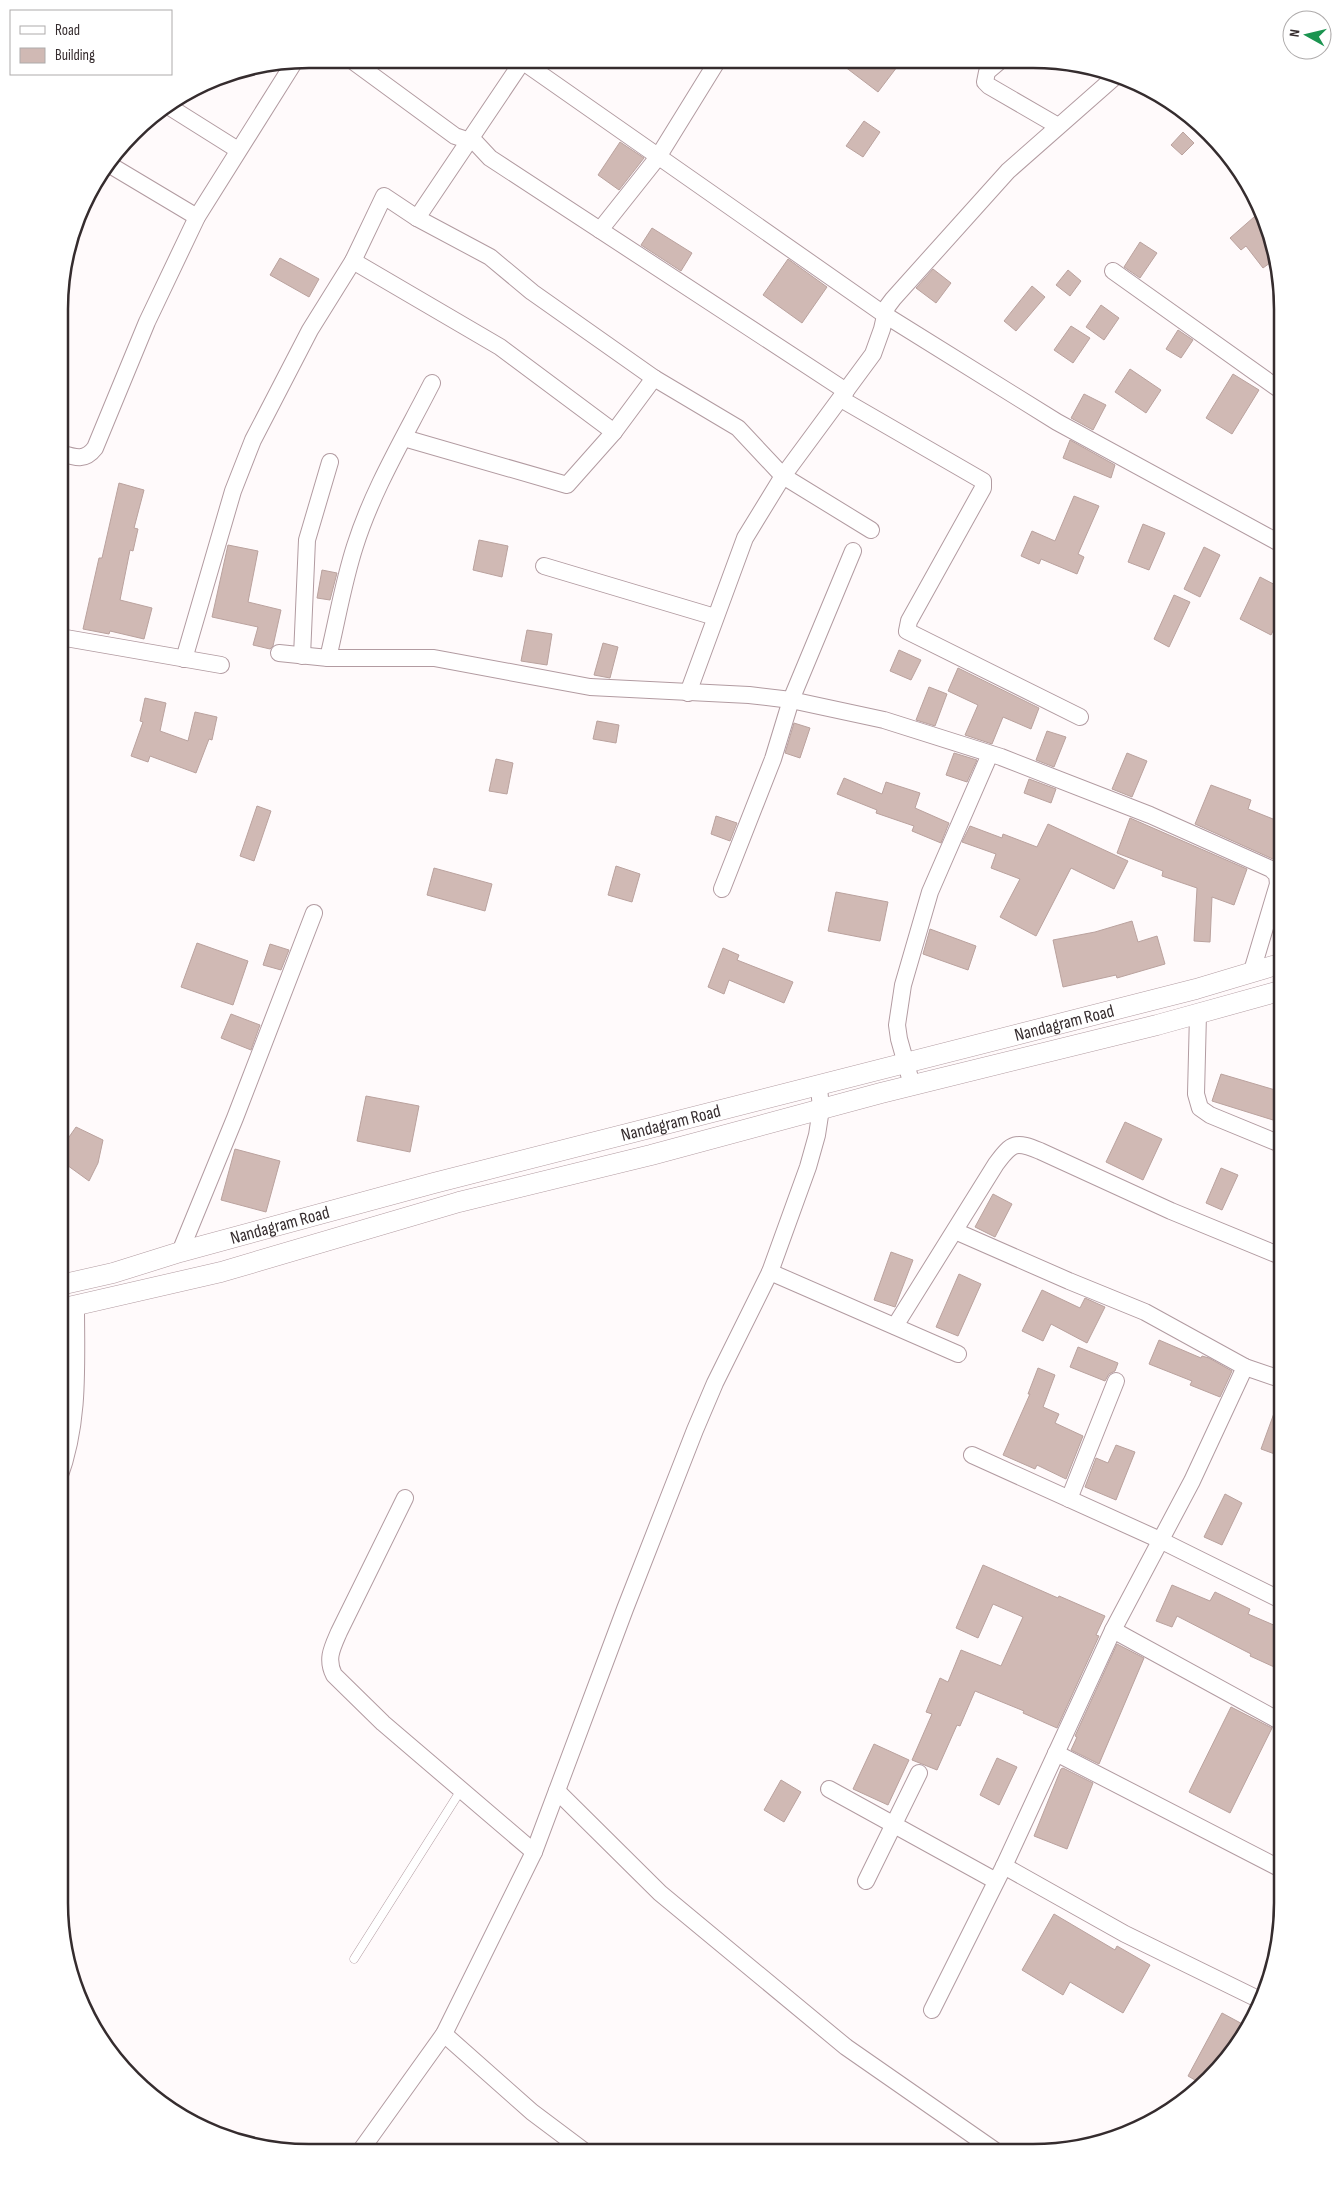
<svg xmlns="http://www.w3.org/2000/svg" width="1342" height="2211" font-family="'Sofia Sans Condensed',sans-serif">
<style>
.building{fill:#d0b9b4;stroke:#baa29e}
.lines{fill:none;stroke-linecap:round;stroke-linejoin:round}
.service-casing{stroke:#b29ba1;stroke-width:9}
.minor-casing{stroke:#b29ba1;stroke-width:18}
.tertiary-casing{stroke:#b29ba1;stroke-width:21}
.service{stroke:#fff;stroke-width:8}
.minor{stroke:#fff;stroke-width:16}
.tertiary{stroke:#fff;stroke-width:20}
.labels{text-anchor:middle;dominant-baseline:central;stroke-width:5;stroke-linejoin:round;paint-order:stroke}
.street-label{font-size:18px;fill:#352c2e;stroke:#fff}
.rim{fill:none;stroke:#352c2e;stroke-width:2.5}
</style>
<rect width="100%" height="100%" fill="#fffafb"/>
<g class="building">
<polygon points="836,60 888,60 897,67 878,92"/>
<polygon points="864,121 880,132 863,157 846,146"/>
<polygon points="1183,132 1194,143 1182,155 1171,145"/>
<polygon points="620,142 644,158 619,190 598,175"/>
<polygon points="1262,210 1274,260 1263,268 1246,246 1241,250 1230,238"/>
<polygon points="652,228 692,253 681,271 641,245"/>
<polygon points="1140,242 1157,253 1140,278 1124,267"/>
<polygon points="280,258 319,279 309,297 270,275"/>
<polygon points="788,259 827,287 802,323 763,295"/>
<polygon points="933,269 951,283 936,303 916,288"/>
<polygon points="1068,270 1081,281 1070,296 1056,285"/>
<polygon points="1032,286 1045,297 1016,331 1004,321"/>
<polygon points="1101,305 1119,318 1104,340 1086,327"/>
<polygon points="1071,326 1090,338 1073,363 1054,350"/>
<polygon points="1178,330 1193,340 1181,358 1166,349"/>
<polygon points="1130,369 1161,390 1146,413 1115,392"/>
<polygon points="1233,374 1259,390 1232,434 1206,418"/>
<polygon points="1084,394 1106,405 1093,430 1071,418"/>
<polygon points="1070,440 1115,465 1111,478 1063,458"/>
<polygon points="119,483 144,490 134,528 138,529 133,551 130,550 120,600 152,608 144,639 110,631 109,634 83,629 99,558 102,558"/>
<polygon points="1074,496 1099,506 1078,554 1084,557 1077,574 1041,559 1039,564 1021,556 1032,531 1055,541"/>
<polygon points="1143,524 1165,533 1149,570 1128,562"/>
<polygon points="479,540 508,546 502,577 473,570"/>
<polygon points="228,545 258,551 248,602 281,610 273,646 270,649 253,645 258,627 212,617"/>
<polygon points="1204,547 1220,555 1200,597 1184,589"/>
<polygon points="322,570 337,573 330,600 317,598"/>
<polygon points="1260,577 1283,589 1283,611 1271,635 1240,619"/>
<polygon points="1174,595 1190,602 1169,647 1154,639"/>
<polygon points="527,630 552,634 547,665 521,661"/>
<polygon points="603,643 618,647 610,678 594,675"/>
<polygon points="899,650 921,660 911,680 890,671"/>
<polygon points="958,668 1039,708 1031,729 1003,717 992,744 965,735 978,705 948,691"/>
<polygon points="929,687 947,694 935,726 916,720"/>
<polygon points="145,698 166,703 160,731 188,741 195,712 217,717 212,740 209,739 196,773 150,756 148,762 131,756 143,722 140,721"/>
<polygon points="597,721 619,725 616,743 593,739"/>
<polygon points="794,723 810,728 800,758 785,753"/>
<polygon points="1047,731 1066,737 1054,767 1036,760"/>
<polygon points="954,753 977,760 967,782 946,775"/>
<polygon points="1127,753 1147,761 1132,797 1112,789"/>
<polygon points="496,759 513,763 507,794 489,791"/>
<polygon points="844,778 882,794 886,782 920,793 915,808 949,823 941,843 912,831 914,826 876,813 877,810 837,794"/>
<polygon points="1029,779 1056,789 1051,803 1024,793"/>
<polygon points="1211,785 1251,800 1248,809 1283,823 1283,867 1275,860 1195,824"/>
<polygon points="257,806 271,811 254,861 240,856"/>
<polygon points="716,816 737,823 730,841 711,834"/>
<polygon points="1130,818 1247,869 1234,905 1212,897 1210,942 1194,941 1197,888 1162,876 1163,871 1117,853"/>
<polygon points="1048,824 1128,861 1114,889 1071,868 1036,936 1000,917 1020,879 991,868 996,854 962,842 970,826 1002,838 1003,834 1037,847"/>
<polygon points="616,866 640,874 632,902 608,895"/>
<polygon points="434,868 492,884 485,911 427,895"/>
<polygon points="836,892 888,902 880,941 828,931"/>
<polygon points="1132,921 1138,942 1157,936 1165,964 1117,978 1116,975 1063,987 1053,940 1095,932"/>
<polygon points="930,929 976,946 968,970 923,954"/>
<polygon points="197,943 248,961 233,1005 181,987"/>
<polygon points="270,944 289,950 281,970 263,965"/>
<polygon points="723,948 739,955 737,960 793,982 784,1003 729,980 724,994 708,987"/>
<polygon points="231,1014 260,1025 251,1050 221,1038"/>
<polygon points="1221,1074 1282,1092 1273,1120 1212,1101"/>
<polygon points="366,1096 419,1106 410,1152 357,1141"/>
<polygon points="1125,1122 1162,1139 1143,1180 1106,1162"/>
<polygon points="76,1127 103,1140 98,1163 89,1181 60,1160 60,1150"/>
<polygon points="235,1149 280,1161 266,1212 221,1200"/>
<polygon points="1221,1168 1238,1175 1222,1210 1206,1203"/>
<polygon points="993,1194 1012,1204 995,1237 975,1227"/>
<polygon points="891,1252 913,1260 895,1307 874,1300"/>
<polygon points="959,1274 981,1284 958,1336 936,1327"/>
<polygon points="1042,1290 1080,1308 1085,1298 1105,1307 1087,1343 1051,1324 1043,1341 1022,1331"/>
<polygon points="1159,1340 1201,1358 1202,1356 1209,1358 1232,1371 1220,1397 1190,1385 1192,1381 1149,1364"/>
<polygon points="1078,1347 1118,1363 1115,1371 1109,1374 1105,1381 1070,1367"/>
<polygon points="1038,1368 1055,1375 1043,1407 1059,1414 1055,1423 1083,1436 1066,1479 1037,1465 1035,1469 1003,1455 1030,1394 1028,1394"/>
<polygon points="1281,1394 1283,1394 1283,1457 1261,1449"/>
<polygon points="1116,1445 1135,1452 1116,1500 1085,1487 1096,1458 1108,1463"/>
<polygon points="1225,1494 1242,1503 1222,1545 1204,1537"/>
<polygon points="983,1565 1058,1598 1059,1596 1105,1616 1096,1635 1099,1636 1057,1728 1023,1713 1024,1711 975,1691 960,1726 957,1725 937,1770 912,1760 932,1714 926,1712 940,1678 948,1682 961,1650 1001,1666 1023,1617 993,1604 978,1638 956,1628"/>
<polygon points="1172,1585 1210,1601 1215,1592 1250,1609 1248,1614 1283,1629 1283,1671 1250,1656 1251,1654 1177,1616 1172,1627 1156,1621"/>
<polygon points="1117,1644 1144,1658 1099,1764 1071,1750 1077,1737 1075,1736"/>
<polygon points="1231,1707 1272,1728 1230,1813 1189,1792"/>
<polygon points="874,1744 909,1760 888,1805 853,1789"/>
<polygon points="997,1758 1017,1767 999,1805 980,1795"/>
<polygon points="1063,1768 1093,1783 1067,1849 1034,1836 1061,1769"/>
<polygon points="781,1780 801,1792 784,1822 764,1810"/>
<polygon points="1054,1914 1115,1950 1117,1946 1150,1965 1123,2013 1070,1982 1063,1995 1022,1970"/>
<polygon points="1222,2013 1248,2027 1232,2054 1202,2084 1188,2076"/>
</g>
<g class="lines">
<g class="service-casing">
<polyline id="service" points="354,1959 461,1790"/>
</g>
<g class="minor-casing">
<g id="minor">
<polyline points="350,59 455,136 476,143 490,158 846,391"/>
<polyline points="519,59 885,315 1057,422 1283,545"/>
<polyline points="1000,61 987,72 985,82 989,86 1058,126"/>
<polyline points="168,106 238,150"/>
<polyline points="110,165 197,217"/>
<polyline points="417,218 524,59"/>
<polyline points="600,230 658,157 718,60"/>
<polyline points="353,261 500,347 614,432"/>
<polyline points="1113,271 1283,392"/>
<polyline points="841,399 983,481 983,488 909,621 907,631 1080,717"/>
<polyline points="404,438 567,485 614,432 654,378"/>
<path d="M61,453C76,458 85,461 95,448L147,322L197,217L295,61"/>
<polyline points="544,566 715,617"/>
<polyline points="60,637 221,665"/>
<polyline points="279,653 328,658 434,658 590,687 749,695 791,700 884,720 1001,757 1150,815 1271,869 1277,875 1278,884 1252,971"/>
<polyline points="302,656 307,540 330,462"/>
<path d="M328,658C337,621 343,583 355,546C373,489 405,436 432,383"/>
<polyline points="184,659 233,491 253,440 310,330 353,261 384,196 417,218 490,257 532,292 654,378 738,428 783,476 871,530"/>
<polyline points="688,693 745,538 783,476 873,354 882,329 887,307 893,299 1008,171 1117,75"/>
<polyline points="722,889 773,759 791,700 853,551"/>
<polyline points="1198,1014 1196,1094 1200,1108 1210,1115 1283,1145"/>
<polyline points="912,1085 899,1039 897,1025 903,985 930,892 990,754"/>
<polyline points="955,1231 1069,1281 1145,1312 1245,1367 1283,1380"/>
<polyline points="180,1252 235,1118 314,913"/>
<polyline points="770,1272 958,1354"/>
<path d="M895,1326L996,1164C1012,1142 1016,1141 1040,1151L1171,1211L1283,1257"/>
<polyline points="972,1455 1160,1540 1283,1601"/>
<path d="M59,1478C80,1422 76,1364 76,1305"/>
<path d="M405,1498L339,1632C332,1648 326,1659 334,1675L383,1723L534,1852"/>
<polyline points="1069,1499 1116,1381"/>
<polyline points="1113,1630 1283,1723"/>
<polyline points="1056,1753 1283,1870"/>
<polyline points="829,1789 996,1881"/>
<polyline points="557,1791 660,1893 846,2047 997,2152"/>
<polyline points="1004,1866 1125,1934 1262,2001"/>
<polyline points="866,1881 919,1773"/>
<polyline points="932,2010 1004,1866 1113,1630 1192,1481 1245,1367"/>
<polyline points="444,2034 532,2112 584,2151"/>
<polyline points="361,2150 444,2034 534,1852 625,1609 695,1430 715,1383 770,1272 808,1167 817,1135 821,1109 819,1087"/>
</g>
</g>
<g class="tertiary-casing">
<g id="tertiary">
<path id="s1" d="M60,1285L113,1273L180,1252L434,1183L1196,989L1283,963"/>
<polyline points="60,1309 221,1272 459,1202 651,1155 881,1093 1157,1025 1283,990"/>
</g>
</g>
<use href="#service" class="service"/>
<use href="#minor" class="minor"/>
<use href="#tertiary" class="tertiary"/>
</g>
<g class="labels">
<g class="street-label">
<text stroke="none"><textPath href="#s1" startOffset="1038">Nandagram Road</textPath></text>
<text stroke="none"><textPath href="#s1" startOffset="632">Nandagram Road</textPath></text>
<text stroke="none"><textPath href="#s1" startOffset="228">Nandagram Road</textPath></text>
</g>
</g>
<path d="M0 0H1342V2211H0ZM309 68H1033A241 241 0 0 1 1274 309V1903A241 241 0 0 1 1033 2144H309A241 241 0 0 1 68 1903V309A241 241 0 0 1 309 68Z" fill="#fff" fill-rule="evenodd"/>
<path class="rim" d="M309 68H1033A241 241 0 0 1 1274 309V1903A241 241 0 0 1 1033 2144H309A241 241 0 0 1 68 1903V309A241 241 0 0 1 309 68Z"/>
<rect x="10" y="10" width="162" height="65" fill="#ffffff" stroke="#aeabab"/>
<rect x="20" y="26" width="25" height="8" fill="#ffffff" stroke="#aeabab"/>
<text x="55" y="35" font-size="15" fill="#352c2e">Road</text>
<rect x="20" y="48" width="25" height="15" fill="#d0b9b4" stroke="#aeabab"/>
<text x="55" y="60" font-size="15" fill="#352c2e">Building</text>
<g transform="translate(1307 35) rotate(278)"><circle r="24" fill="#ffffff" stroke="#aeabab"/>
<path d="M0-4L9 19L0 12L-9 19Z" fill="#1b9450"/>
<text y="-8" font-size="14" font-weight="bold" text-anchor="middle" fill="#352c2e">N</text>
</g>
</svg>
